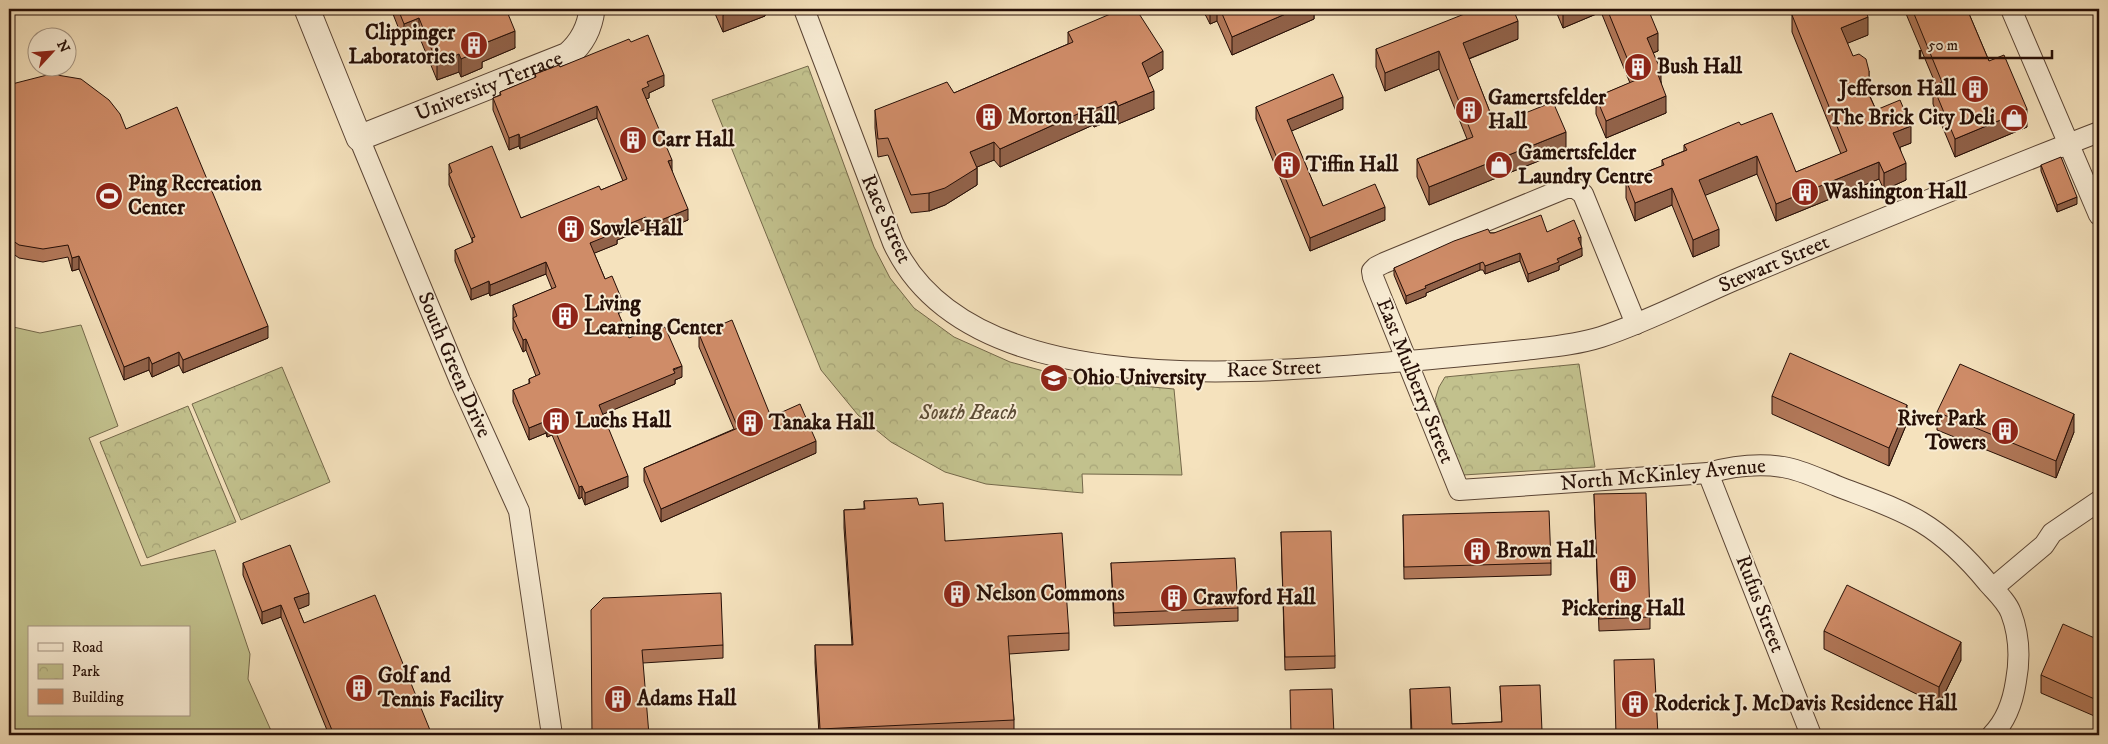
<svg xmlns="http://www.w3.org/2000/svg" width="2108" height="744" font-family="'IM FELL DW Pica',serif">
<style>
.grass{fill:#c2c18d;stroke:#74684a;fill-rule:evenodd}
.park{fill:url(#park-crowns);stroke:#74684a}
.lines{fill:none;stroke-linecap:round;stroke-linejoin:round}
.minor-casing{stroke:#5a4434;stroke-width:22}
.tertiary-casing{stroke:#5a4434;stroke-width:27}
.minor{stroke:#f8ecd4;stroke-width:20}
.tertiary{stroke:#f8ecd4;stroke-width:25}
.wall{fill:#b27859;stroke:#260f07}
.shaded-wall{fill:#916249;stroke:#260f07}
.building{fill:#cf8c68;stroke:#260f07}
.labels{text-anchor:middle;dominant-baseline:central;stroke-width:4;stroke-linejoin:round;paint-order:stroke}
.poi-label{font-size:21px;font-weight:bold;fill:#260f07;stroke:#f8ecd4;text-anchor:start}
.street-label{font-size:21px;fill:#260f07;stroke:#f8ecd4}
.park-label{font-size:21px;font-style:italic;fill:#5d4d36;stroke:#f8ecd4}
</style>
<defs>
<pattern id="park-crowns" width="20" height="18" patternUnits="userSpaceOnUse" patternTransform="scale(1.25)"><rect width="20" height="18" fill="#c2c18d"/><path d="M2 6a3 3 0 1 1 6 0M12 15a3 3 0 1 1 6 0" fill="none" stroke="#a7a578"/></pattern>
</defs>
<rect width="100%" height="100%" fill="#f5e2bd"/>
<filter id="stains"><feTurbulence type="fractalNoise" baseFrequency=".004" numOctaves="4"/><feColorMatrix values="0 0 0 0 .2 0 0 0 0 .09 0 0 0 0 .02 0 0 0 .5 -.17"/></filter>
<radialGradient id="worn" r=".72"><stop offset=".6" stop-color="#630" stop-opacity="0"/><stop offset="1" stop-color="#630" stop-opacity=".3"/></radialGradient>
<path class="grass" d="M81,325L118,426L89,438L141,566L215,550L250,654L248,679L273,735H9V326L40,333ZM29,628H189V715H29Z"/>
<g class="park">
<polygon points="808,66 874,247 890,278 914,308 954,337 1010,362 1077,380 1174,389 1182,475 1082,474 1083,493 986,484 945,472 891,442 858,415 821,370 712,100"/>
<polygon points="1579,364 1595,467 1463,475 1435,400 1439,387 1445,377"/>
<polygon points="282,367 330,482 241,520 192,404"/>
<polygon points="188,406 236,522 147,558 100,442"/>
</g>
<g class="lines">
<g class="minor-casing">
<g id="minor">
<path d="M804,9L893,243C969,406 1261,372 1407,361C1446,358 1485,354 1524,350C1549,347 1576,345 1601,337C1650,321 1696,296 1744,276C1862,227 1980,178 2099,132"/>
<polyline points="2011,9 2099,215"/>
<path id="s1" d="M359,138L460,381L519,511L552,735"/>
<path d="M1636,324L1583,194L1575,188H1566L1384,263L1376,267L1372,271L1373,277L1459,490L1708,473C1733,466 1757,463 1783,467C1802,470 1819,479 1837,486C1865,497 1894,506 1921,522C1946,537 1970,561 1988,583C1996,592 2007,602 2011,613C2019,634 2020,659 2016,681C2013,701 2007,720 1992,735"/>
<polyline points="1708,473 1811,735"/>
<polyline points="1993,588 2044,545 2052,533 2099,501"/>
</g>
</g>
<g class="tertiary-casing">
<g id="tertiary">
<path id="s2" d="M307,9L359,138L568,55C582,43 590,27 592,9"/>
</g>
</g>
<use href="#minor" class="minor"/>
<use href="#tertiary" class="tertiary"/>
</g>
<g class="wall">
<polygon points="391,9 506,9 515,48 482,62 482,68 461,77 459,72 437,80 419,36 404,42"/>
<polygon points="713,9 765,9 765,16 723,32"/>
<polygon points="1199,9 1314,9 1314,19 1232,55 1217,21 1210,24 1206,16"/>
<polygon points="1555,9 1648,9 1658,51 1653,53 1661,82 1666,113 1606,138 1596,114 1596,97 1630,83 1601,12 1563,28"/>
<polygon points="1904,9 1967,9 1989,61 2027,127 1955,157 1933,104 1933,86 1936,85"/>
<polygon points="1792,15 1868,35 1847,43 1876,110 1911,143 1900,147 1906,180 1884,190 1879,179 1776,221 1757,174 1705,195 1719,246 1693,257 1672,205 1635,221 1626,198 1626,180 1662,166 1662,160 1684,151 1684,145 1741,125 1796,172 1841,154 1792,32"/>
<polygon points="1068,32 1163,69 1148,77 1154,109 1118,124 1116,118 1094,127 1093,125 1000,167 994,160 977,167 977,185 945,205 929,211 911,213 888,155 878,157 875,128 875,110 954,93 1068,44"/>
<polygon points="1518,39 1469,59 1495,125 1566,150 1429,205 1417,177 1417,159 1467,139 1439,69 1385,91 1376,67 1376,49"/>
<polygon points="631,42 664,86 649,93 649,98 646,98 672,171 688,220 649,236 646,229 617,240 617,244 594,253 605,279 622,312 618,313 629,338 682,377 675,380 675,384 603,414 628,487 585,505 582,497 579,499 552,435 547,437 546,433 529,440 513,402 513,390 529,384 529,379 536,376 526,350 523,352 513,329 513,305 552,289 546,274 490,296 489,293 471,300 455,261 455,250 472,243 472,240 449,185 449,164 521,218 601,190 623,181 597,118 520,149 519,146 509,150 493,110 493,98 500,95 500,92 535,78 535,74 560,67"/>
<polygon points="9,76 12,84 126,129 268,338 183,373 179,365 152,377 149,370 124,380 79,269 72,271 68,257 43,262 19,258 9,251"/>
<polygon points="1256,107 1343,109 1291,131 1323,206 1385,220 1310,251 1256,119"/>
<polygon points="2099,150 2099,163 2097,158 2097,151"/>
<polygon points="2041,165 2077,204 2057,212 2041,171"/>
<polygon points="1547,232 1581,245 1582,256 1559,266 1559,270 1528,282 1520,261 1485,274 1483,270 1480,270 1426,293 1426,296 1406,304 1394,275 1394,268 1490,233"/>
<polygon points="699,334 771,417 816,453 661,522 644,481 644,468 734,429 699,347"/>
<polygon points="1772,396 1907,423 1889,466 1772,414"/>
<polygon points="1937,412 2074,432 2056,478 1937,430"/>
<polygon points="1594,494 1650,617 1650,629 1599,631"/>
<polygon points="864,501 919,505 945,541 1069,633 1069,650 1009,654 1014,720 1014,735 819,735 815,663 815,645 852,645 844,528 844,510 864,509"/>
<polygon points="1403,515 1551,563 1551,575 1404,579"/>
<polygon points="1281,532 1335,656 1335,668 1285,670"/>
<polygon points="243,563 309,605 298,609 304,623 432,735 329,735 281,617 262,624 243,575"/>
<polygon points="1111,563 1238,608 1238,621 1114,626"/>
<polygon points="591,610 723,645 723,658 643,663"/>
<polygon points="1824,631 1961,660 1939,705 1824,649"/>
<polygon points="2099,640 2099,718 2041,693 2041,675"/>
<polygon points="1500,686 1542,731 1411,734 1410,689 1452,724 1502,722"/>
</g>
<g class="shaded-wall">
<polygon points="738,9 765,9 765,16 723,32 723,15"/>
<polygon points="975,9 984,9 975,12"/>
<polygon points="1210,9 1217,9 1217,21 1210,24"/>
<polygon points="1297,9 1314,9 1314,19 1232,55 1232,37"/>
<polygon points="1567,9 1601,9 1601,12 1563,28 1563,10"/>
<polygon points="1868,17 1868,35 1841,46 1841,28"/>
<polygon points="419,18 419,36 404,42 404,24"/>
<polygon points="1518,21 1518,39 1463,61 1463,43"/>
<polygon points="515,31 515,48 482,62 482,68 461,77 461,59 480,45"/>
<polygon points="1658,33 1658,51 1647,55 1647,38"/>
<polygon points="1163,51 1163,69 1142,81 1142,63"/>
<polygon points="1439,51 1439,69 1385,91 1385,73"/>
<polygon points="459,54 459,72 437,80 437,63"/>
<polygon points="1661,71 1661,89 1657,72"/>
<polygon points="1869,71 1869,97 1863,82"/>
<polygon points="664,75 664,86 649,93 649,98 642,100 642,89 647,82"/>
<polygon points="1154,91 1154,109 1118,124 1118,106"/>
<polygon points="1666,96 1666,113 1606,138 1606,121"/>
<polygon points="1343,97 1343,109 1287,133 1287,120"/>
<polygon points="1116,101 1116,118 1094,127 1094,109"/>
<polygon points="597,106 597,118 520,149 520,138"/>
<polygon points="1093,107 1093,125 1000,167 1000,149"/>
<polygon points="2027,109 2027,127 1955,157 1955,139"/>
<polygon points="1911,126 1911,143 1893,150 1893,133"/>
<polygon points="1566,132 1566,150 1429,205 1429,187"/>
<polygon points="519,134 519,146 509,150 509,138"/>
<polygon points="994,142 994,160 970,170 970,152"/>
<polygon points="1757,156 1757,174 1699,198 1699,180"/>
<polygon points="672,160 672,171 668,161"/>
<polygon points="1879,162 1879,179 1776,221 1776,204"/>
<polygon points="1906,163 1906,180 1884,190 1884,173"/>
<polygon points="977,168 977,185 945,205 929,211 929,193"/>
<polygon points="1672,188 1672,205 1635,221 1635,203"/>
<polygon points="2077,197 2077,204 2057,212 2057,205"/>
<polygon points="1385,207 1385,220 1310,251 1310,238"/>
<polygon points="688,209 688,220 649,236 649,225"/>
<polygon points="646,217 646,229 617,240 617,244 590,255 590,243 616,229"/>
<polygon points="1719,229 1719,246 1693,257 1693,240"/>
<polygon points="1581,237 1581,245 1578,246 1578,238"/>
<polygon points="1582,248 1582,256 1559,266 1559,270 1528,282 1528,274 1557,259"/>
<polygon points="1520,253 1520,261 1485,274 1485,266"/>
<polygon points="79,256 79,269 72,271 72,258"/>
<polygon points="546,262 546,274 490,296 490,285"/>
<polygon points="1480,263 1480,270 1426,293 1426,296 1406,304 1406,296 1425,286"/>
<polygon points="489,281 489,293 471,300 471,289"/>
<polygon points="622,300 622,312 614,315 614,303"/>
<polygon points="268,326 268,338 183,373 183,360"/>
<polygon points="526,339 526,350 523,352 523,340"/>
<polygon points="179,352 179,365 152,377 152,364"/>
<polygon points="149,357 149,370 124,380 124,367"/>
<polygon points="682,366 682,377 675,380 675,384 599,416 599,405"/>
<polygon points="1907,405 1907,423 1889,466 1889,448"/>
<polygon points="2074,414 2074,432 2056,478 2056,461"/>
<polygon points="546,421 546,433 529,440 529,428"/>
<polygon points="552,423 552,435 547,437 547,425"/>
<polygon points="816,441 816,453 661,522 661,509"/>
<polygon points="628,476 628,487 585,505 585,493"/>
<polygon points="582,486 582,497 579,499 579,487"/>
<polygon points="309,593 309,605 294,611 294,598"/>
<polygon points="281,605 281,617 262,624 262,612"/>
<polygon points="1961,642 1961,660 1939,705 1939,687"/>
</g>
<g class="building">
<polygon points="398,9 506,9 515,31 480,45 482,50 461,59 459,54 437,63 419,18 404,24"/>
<polygon points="720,9 738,9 723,15"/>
<polygon points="1122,9 1136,9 1163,51 1142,63 1154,91 1118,106 1116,101 1094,109 1093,107 1000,149 994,142 970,152 977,168 945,188 929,193 911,195 888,138 878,139 875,110 947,82 954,93 1073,42 1068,32"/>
<polygon points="1220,9 1297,9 1232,37"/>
<polygon points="1477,9 1513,9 1518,21 1463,43 1495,125 1553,102 1566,132 1429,187 1417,159 1473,137 1439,51 1385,73 1376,49"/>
<polygon points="1607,9 1648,9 1658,33 1647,38 1661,71 1657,72 1666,96 1606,121 1596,97 1636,80"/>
<polygon points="1807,9 1865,9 1868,17 1841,28 1853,56 1859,54 1866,59 1869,71 1869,80 1863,82 1876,110 1900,100 1911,126 1893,133 1906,163 1884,173 1879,162 1776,204 1757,156 1699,180 1719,229 1693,240 1672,188 1635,203 1626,180 1664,165 1662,160 1687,150 1684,145 1739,122 1741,125 1772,113 1796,172 1847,151 1792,15"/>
<polygon points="1912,9 1967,9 1989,61 2004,55 2027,109 1955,139 1933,86 1942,82"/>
<polygon points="648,35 664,75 647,82 649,86 642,89 672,160 668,161 688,209 649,225 646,217 616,229 617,232 590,243 605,279 612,276 622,300 614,303 629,338 656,327 657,330 665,327 682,366 673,369 675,373 599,405 628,476 585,493 582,486 579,487 552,423 547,425 546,421 529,428 513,390 530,383 529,379 540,374 526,339 523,340 513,318 517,316 513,305 556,287 546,262 490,285 489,281 471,289 455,250 473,242 472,238 475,237 449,174 452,172 449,164 492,146 521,218 599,186 601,190 627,179 597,106 520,138 519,134 509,138 493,98 501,95 500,92 536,77 535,74 559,65 560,67 629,39 631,42"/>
<polygon points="51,74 81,79 109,100 120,114 126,129 177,107 268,326 183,360 179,352 152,364 149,357 124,367 79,256 72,258 68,245 43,249 19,245 9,238 9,76 12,84"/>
<polygon points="1333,74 1343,97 1287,120 1323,206 1375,184 1385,207 1310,238 1256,107"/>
<polygon points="2061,157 2077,197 2057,205 2041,165"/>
<polygon points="1541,215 1547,232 1574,220 1581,237 1578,238 1582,248 1557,259 1559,262 1528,274 1520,253 1485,266 1483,262 1480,263 1425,286 1426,288 1406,296 1394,268 1454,241 1488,229 1490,233 1494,233"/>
<polygon points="732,320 771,417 800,404 816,441 661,509 644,468 738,428 699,334"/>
<polygon points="1790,353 1907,405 1889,448 1772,396"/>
<polygon points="1960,364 2074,414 2056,461 1937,412"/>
<polygon points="1646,493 1650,617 1599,619 1594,494"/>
<polygon points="917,498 919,505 943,503 945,541 1062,533 1069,633 1008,636 1014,720 820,729 815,645 853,645 844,510 865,509 864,501"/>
<polygon points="1549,511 1551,563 1404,567 1403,515"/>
<polygon points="1331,531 1335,656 1285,657 1281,532"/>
<polygon points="290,545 309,593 294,598 304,623 375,595 432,735 334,735 281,605 262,612 243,563"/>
<polygon points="1235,558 1238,608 1114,613 1111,563"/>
<polygon points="1847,585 1961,642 1939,687 1824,631"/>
<polygon points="721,593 723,645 642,650 649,735 592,735 591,610 603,598"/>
<polygon points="2063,624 2099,640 2099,701 2041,675"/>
<polygon points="1654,659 1658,735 1616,735 1614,660"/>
<polygon points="1540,685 1542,731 1587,730 1587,735 1366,735 1412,734 1410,689 1450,687 1452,724 1502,722 1500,686"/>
<polygon points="1332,689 1334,735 1291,735 1290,690"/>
</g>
<defs>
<g id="building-disc" transform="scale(1.4375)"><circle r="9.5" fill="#8f2418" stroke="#f8ecd4"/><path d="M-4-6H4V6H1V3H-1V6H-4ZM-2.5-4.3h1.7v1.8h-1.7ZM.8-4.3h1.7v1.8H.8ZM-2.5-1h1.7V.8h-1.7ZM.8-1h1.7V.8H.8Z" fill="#fff"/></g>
<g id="shop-disc" transform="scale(1.4375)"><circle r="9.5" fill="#8f2418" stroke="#f8ecd4"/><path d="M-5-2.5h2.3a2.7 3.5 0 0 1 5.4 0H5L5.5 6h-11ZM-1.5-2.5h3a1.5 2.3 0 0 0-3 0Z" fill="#fff"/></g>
<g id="stadium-disc" transform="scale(1.4375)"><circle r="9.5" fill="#8f2418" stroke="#f8ecd4"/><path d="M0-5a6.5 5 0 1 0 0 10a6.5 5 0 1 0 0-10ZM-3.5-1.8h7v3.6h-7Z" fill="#fff"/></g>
<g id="university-disc" transform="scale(1.4375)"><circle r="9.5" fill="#8f2418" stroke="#f8ecd4"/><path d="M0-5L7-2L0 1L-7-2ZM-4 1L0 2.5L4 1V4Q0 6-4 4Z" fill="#fff"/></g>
</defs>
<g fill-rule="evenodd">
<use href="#building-disc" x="474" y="45"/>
<use href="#building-disc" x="1638" y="67"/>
<use href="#building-disc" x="1975" y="89"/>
<use href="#building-disc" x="1469" y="110"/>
<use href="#building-disc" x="989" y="117"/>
<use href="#shop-disc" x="2014" y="118"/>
<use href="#building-disc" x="633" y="140"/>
<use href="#building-disc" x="1287" y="165"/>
<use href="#shop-disc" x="1499" y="165"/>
<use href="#building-disc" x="1805" y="192"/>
<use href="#stadium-disc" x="109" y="196"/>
<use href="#building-disc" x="571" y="229"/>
<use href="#building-disc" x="565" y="316"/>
<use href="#university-disc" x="1054" y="378"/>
<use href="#building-disc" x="556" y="421"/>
<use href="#building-disc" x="750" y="423"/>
<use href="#building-disc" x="2005" y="431"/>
<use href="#building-disc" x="1477" y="551"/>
<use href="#building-disc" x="1623" y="579"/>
<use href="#building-disc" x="957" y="594"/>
<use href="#building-disc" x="1174" y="598"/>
<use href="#building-disc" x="359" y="688"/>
<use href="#building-disc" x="618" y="699"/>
<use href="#building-disc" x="1635" y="704"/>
</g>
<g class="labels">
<g class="poi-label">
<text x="455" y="33" text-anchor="end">Clippinger<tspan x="455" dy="24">Laboratories</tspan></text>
<text x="1657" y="67">Bush Hall</text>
<text x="1956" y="89" text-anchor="end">Jefferson Hall</text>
<text x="1488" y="98">Gamertsfelder<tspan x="1488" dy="24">Hall</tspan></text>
<text x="1008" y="117">Morton Hall</text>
<text x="1995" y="118" text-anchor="end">The Brick City Deli</text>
<text x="652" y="140">Carr Hall</text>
<text x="1518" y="153">Gamertsfelder<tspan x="1518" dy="24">Laundry Centre</tspan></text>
<text x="1306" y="165">Tiffin Hall</text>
<text x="128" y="184">Ping Recreation<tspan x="128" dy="24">Center</tspan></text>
<text x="1824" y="192">Washington Hall</text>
<text x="590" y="229">Sowle Hall</text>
<text x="584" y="304">Living<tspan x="584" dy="24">Learning Center</tspan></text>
<text x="1073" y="378">Ohio University</text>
<text x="1986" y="419" text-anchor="end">River Park<tspan x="1986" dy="24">Towers</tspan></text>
<text x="575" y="421">Luchs Hall</text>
<text x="769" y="423">Tanaka Hall</text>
<text x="1496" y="551">Brown Hall</text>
<text x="976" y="594">Nelson Commons</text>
<text x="1193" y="598">Crawford Hall</text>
<text x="1623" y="609" text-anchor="middle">Pickering Hall</text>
<text x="378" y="676">Golf and<tspan x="378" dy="24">Tennis Facility</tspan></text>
<text x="637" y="699">Adams Hall</text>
<text x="1654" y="704">Roderick J. McDavis Residence Hall</text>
</g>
<g class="street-label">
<text stroke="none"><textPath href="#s2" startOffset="279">University Terrace</textPath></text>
<text transform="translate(886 219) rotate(66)">Race Street</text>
<text transform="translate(1774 264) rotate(-23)">Stewart Street</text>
<text stroke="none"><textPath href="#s1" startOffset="246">South Green Drive</textPath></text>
<text transform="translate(1274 369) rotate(-2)">Race Street</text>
<text transform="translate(1415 381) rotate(68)">East Mulberry Street</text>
<text transform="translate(1663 475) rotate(-5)">North McKinley Avenue</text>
<text transform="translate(1760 604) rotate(69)">Rufus Street</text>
</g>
<g class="park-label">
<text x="968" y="413">South Beach</text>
</g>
</g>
<rect width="2108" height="744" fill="none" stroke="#f5e2bd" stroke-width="30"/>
<rect x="10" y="10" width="2088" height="724" fill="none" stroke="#260f07" stroke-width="2.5"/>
<rect x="15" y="15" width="2078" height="714" fill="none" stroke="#260f07"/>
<rect x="28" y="626" width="162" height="90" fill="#f8ecd4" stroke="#a49482"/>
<rect x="38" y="643" width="25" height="8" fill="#f8ecd4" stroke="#a49482"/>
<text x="72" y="652" font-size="15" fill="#260f07">Road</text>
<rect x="38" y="664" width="25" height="15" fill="url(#park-crowns)" stroke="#a49482"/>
<text x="72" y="676" font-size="15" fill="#260f07">Park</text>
<rect x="38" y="689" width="25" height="15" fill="#cf8c68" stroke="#a49482"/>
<text x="72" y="702" font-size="15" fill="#260f07">Building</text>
<g transform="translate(52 52) rotate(64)"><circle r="24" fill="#f8ecd4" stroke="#a49482"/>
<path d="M0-4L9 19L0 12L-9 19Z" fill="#8f2418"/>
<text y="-8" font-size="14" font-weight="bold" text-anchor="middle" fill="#260f07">N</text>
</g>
<path d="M1920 50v8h132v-8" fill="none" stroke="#260f07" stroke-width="2.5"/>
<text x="1928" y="50" font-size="15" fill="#260f07" stroke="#f8ecd4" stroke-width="4" paint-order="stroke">50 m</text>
<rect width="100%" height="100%" filter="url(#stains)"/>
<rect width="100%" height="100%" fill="url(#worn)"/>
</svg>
